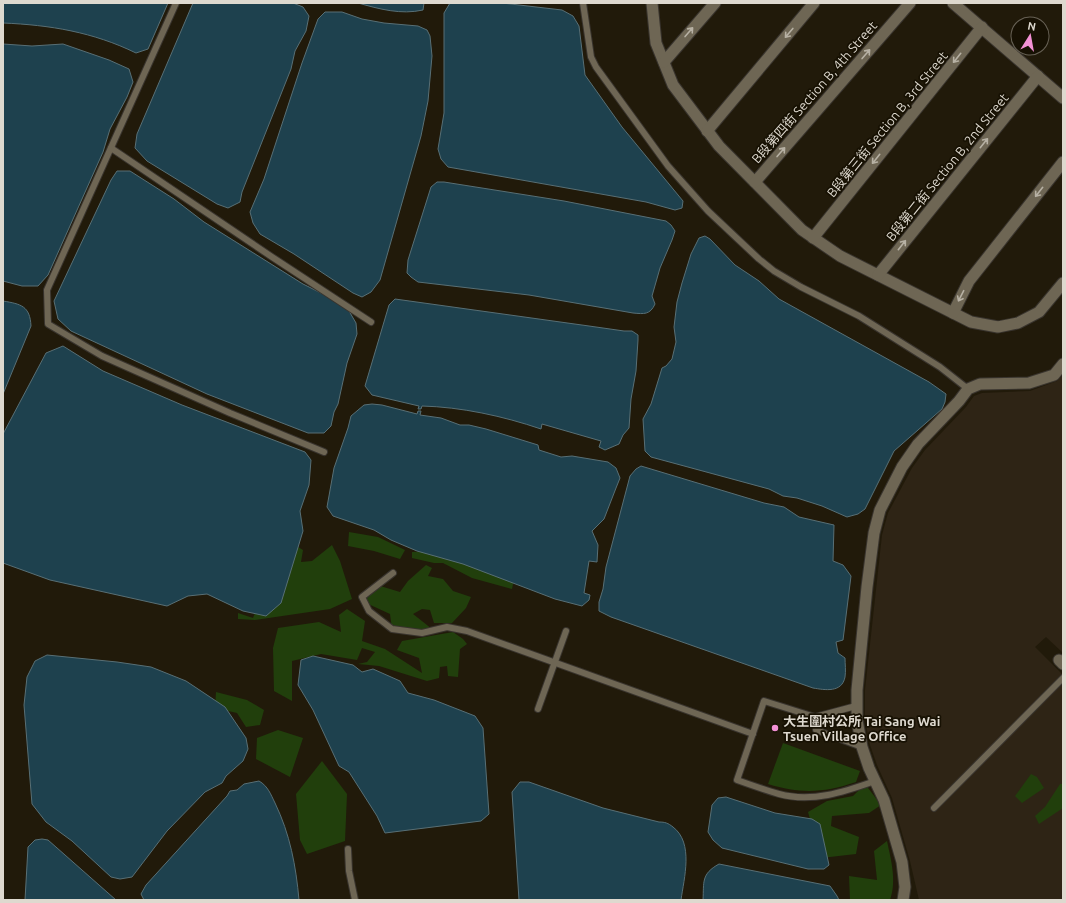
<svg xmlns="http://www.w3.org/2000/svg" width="1066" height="903" font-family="Ubuntu,'Noto Sans TC',sans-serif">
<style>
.industrial{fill:#2e2415}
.green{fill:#213f0c}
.water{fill:#1e414e;stroke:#586f75}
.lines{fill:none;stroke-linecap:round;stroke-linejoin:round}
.service-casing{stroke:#39342e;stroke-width:8}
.minor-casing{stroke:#39342e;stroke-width:13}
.service{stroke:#6e6654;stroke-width:6}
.minor{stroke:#6e6654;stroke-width:11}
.oneway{stroke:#b7b1a4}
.poi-dot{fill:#f391d5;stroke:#171103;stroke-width:1.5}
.labels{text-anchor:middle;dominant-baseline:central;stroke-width:3.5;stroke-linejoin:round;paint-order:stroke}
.street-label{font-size:13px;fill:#ded9cf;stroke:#171103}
.poi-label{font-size:13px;font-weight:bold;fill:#ded9cf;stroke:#171103;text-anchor:start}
</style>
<rect width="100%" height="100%" fill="#211a0a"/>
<polygon class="industrial" points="1063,374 1063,653 1046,637 1035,647 1063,675 1063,900 919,900 910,861 892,798 877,765 870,745 865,719 865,690 882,535 888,513 912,468 925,450 966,407 974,396 982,393 1030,391 1057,381"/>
<g class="green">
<polygon points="349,532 378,537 405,550 400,559 374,551 348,546"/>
<polygon points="293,544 303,550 301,562 312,561 332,545 340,561 352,599 330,609 255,620 238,619 238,613 253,618 258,605"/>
<polygon points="432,551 514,579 512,589 472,578 443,563 434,563 412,558 412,552"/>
<polygon points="426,565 432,568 428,576 443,579 453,591 471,597 466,608 452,623 434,623 430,610 422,609 413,614 432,629 416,632 392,629 390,614 364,602 377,585 400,592 408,581"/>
<polygon points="347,609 365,621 362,641 385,649 422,673 419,658 397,650 402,641 453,632 463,639 467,644 460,649 458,677 448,676 447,666 440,667 439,678 427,681 379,666 358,664 367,662 375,652 362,648 357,660 321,654 292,661 292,701 274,691 273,648 278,628 319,622 341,632 339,615"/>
<polygon points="216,692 247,700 264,710 260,725 246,727 237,713 215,708"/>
<polygon points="278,730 303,738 290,777 256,759 257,738"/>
<path d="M783,743L860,771L856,782C823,793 801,794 768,784Z"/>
<polygon points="322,761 347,794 345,841 307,854 300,840 296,794"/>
<polygon points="1031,774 1037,777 1044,788 1022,803 1015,796"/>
<polygon points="865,784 881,805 869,813 832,816 831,826 859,837 856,854 821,858 808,812 827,801 853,796"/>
<polygon points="1060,784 1063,784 1063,808 1039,824 1035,816 1045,807"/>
<path d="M887,841C891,860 897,881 890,900H850L849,876L877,880L874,851Z"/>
</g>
<g class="water">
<path d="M3,3H168L148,49L136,53C93,32 50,25 3,23Z"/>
<polygon points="193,3 293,3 303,7 309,16 306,31 295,51 291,69 242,192 240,202 228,208 217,204 147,161 135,148 137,134"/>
<path d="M358,3H424L423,10C401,15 379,9 358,3Z"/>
<polygon points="450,3 502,3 562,10 573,16 579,26 585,75 622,127 683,201 682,208 675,210 646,202 448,167 441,159 438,149 444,113 444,13"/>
<polygon points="325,12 342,12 362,19 384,23 418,26 427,30 430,36 432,56 428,101 421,136 380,280 371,292 362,297 353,293 294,254 260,234 253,223 250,212 264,179 302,63 318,19"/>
<polygon points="3,44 32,46 63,44 109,60 129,69 133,82 127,97 110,129 103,152 48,275 38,286 22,286 3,281"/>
<polygon points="117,171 130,171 174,199 204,222 303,284 331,298 349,311 356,323 357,334 347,363 338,404 334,412 331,426 324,433 308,433 207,394 71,331 58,319 54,301 111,180"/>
<path d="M437,182H444L564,201L666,221L671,225L675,231L672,240L660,268L652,296L655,304C650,315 644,314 633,313L529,295L418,282L411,277L407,273L408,260L431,187Z"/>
<polygon points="705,236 710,239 735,265 759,281 779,299 929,382 946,394 945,402 942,409 894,451 865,509 858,514 847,517 822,506 797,498 783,496 769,489 651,457 645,451 643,419 651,404 662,368 666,366 672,359 676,342 674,327 677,302 682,283 691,254 699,238"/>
<path d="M395,299L589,326L624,331H632L638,335V340L636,371L631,399L629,428L623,435L619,444L605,450L599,447L601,441L542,424L541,429C503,416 461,407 422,406L421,409H418L419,406L372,395L365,386L389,305Z"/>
<path d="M3,301C21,304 30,306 31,326L3,394Z"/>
<polygon points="63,346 103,371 182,405 305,452 311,460 309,485 300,511 303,531 281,603 266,616 243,611 207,594 188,596 167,606 50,580 3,563 3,434 46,353"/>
<polygon points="372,404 382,405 417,414 418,411 421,411 420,415 441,418 460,425 469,425 486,429 538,445 539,450 561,457 572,456 608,462 616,468 620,478 616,488 604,519 592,531 598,545 597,562 589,561 584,593 590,595 589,600 582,606 555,599 463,564 417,551 391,540 374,530 333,516 327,507 334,468 348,428 351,416 364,405"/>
<path d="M641,466L764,503L784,507L799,517L834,525L833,561L843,565L851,576L843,640L836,642L838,653L845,658C845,664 846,671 845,677C842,693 825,690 813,688L611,617L599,611V602L603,589L606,567L630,476L636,469Z"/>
<polygon points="47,655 117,662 151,667 186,681 225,707 246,738 248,749 243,761 226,776 222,783 205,792 167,831 132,877 120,879 111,877 72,841 46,822 32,804 24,705 27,677 35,661"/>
<polygon points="313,656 353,665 362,672 373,669 400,681 408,693 434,700 475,716 483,728 489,814 481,821 385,833 377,816 349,772 339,766 313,710 298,685 301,660"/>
<path d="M259,781C268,786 271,795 275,803C290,834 296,866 299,900H144L141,894L146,885L227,796L230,791L237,790L244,784Z"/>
<path d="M520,782H529L603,808L659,822C665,822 668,823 673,827C694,843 684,878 681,900H519L512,792Z"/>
<polygon points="726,797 775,813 812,819 820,824 829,865 824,869 808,869 722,848 713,840 708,832 712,805 718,798"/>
<polygon points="42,839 48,840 116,900 25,900 28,847 35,840"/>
<path d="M719,864L830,886L837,896L839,900H703C704,882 701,874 719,864Z"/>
</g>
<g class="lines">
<g class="service-casing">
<g id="service">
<polyline points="176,3 47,290 48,324 102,356 230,413 324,452"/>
<polyline points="583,3 591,57 596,67 668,166 708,211 759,259 774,271 801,287 859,316 940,367 968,389"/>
<polyline points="111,148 272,257 371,322"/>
<polyline points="393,573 362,597 369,611 392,629 422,633 447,627 467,631 753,734"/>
<path d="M856,706L815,717L764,701L737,780C751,785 765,790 779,794C812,803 844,792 875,781"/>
<polyline points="538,709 566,631"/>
<polyline points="815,717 816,730 862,747"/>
<polyline points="934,808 1063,678"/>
<polyline points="348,849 349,871 355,900"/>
</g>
</g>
<g class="minor-casing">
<g id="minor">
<polyline points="652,3 656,43 673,85 719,146 802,230 840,256 971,322 998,327 1018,323 1039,312 1063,283"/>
<polyline points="953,3 1063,98"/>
<polyline points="664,62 715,3"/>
<polyline points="707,131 814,3"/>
<polyline points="755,182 910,3"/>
<polyline points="813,238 982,27"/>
<polyline points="878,275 1038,76"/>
<polyline points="953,313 969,281 1063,162"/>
<polyline points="1059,660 1063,664"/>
<polyline points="903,900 905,887 902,862 884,800 869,768 862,747 857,720 857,690 867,587 874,533 880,510 902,467 918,444 959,401 968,389 980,384 1029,383 1054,375 1063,364"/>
</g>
</g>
<use href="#service" class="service"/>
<use href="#minor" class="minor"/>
</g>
<defs><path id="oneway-shaft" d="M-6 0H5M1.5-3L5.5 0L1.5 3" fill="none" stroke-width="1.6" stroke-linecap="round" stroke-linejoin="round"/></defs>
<g class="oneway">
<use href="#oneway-shaft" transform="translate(689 32) rotate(-49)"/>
<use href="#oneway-shaft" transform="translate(789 33) rotate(130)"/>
<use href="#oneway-shaft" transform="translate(866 54) rotate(-49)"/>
<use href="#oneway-shaft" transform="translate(957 58) rotate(129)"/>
<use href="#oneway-shaft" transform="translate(984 143) rotate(-51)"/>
<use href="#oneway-shaft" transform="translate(781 152) rotate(-49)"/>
<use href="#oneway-shaft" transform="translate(876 159) rotate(129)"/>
<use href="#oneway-shaft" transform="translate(1039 192) rotate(128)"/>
<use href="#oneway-shaft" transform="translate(902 245) rotate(-52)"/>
<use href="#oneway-shaft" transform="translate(961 296) rotate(117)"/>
</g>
<circle class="poi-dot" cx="775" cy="728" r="4"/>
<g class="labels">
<g class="street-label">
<text transform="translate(814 92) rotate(-49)">B段第四街 Section B, 4th Street</text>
<text transform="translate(887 124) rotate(-51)">B段第三街 Section B, 3rd Street</text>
<text transform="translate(947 167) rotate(-51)">B段第二街 Section B, 2nd Street</text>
</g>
<g class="poi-label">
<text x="783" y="721">大生圍村公所 Tai Sang Wai<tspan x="783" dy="15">Tsuen Village Office</tspan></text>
</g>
</g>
<rect width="1066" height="903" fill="none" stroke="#ded9cf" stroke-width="8"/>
<g transform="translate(1030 36) rotate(11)"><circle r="19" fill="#171103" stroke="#676155"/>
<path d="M0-3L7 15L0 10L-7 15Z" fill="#f391d5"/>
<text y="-6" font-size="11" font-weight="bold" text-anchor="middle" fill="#ded9cf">N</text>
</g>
</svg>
